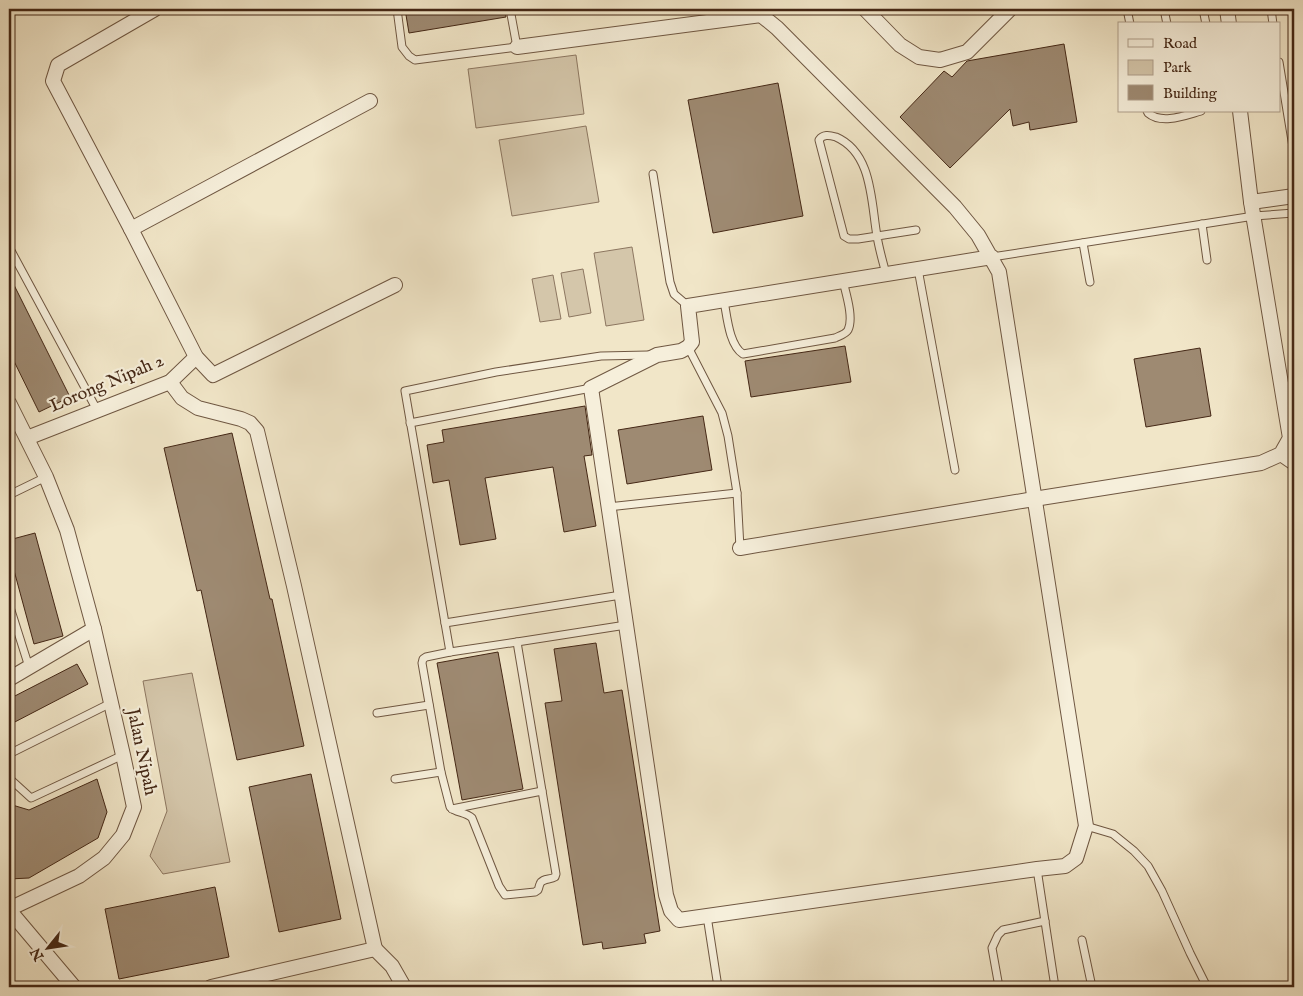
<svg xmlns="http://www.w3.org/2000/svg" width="1303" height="996" font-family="'IM FELL English',serif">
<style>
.green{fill:#d4c6aa;stroke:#8c7660}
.building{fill:#9e8a72;stroke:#442715}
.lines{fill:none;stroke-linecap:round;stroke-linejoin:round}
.service-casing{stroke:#6f5742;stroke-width:9}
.minor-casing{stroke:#6f5742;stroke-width:16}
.service{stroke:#f6efdb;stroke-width:7}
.minor{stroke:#f6efdb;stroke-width:14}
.labels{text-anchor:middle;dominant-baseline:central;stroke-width:4.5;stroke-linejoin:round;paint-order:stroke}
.street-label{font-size:18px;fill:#442715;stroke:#f6efdb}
</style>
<rect width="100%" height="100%" fill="#f1e6c8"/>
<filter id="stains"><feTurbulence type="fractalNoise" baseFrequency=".004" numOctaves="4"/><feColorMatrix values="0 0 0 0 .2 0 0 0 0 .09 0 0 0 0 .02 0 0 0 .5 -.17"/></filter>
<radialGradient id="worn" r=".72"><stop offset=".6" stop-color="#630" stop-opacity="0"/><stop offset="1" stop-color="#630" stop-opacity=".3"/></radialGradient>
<g class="green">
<polygon points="576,55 584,114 476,128 468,69"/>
<polygon points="586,126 599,202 512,216 499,140"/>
<polygon points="632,247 644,320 606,326 594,253"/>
<polygon points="583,269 591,313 569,317 561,273"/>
<polygon points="553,275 561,319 540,322 532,279"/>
<polygon points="192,673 230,862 163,874 150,856 167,811 143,681"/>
</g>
<g class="building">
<polygon points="405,9 505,9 506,17 409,33"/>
<polygon points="1064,44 1077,122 1030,130 1029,122 1013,126 1010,109 950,168 900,117 944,71 952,77 967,61"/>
<polygon points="778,83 803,216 713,233 688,100"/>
<polygon points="9,275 70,397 39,412 9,351"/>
<polygon points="845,346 851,382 751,397 745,361"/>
<polygon points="1200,348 1211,416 1146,427 1134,359"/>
<polygon points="585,406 592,455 584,456 596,526 564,532 553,467 485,478 496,539 460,545 449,480 433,483 427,445 444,442 442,430"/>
<polygon points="703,416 712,470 627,484 618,430"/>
<polygon points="232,433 270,599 272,599 304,746 237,760 201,590 197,591 164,448"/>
<polygon points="35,533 63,636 34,644 9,552 9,540"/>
<polygon points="596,643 604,693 622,690 660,931 644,934 646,943 603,949 602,942 583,945 545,703 562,701 554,649"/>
<polygon points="498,652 523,789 462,800 437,663"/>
<polygon points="77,664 88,684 9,725 9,699"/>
<polygon points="311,774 341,919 279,932 249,787"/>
<polygon points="97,779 107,812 98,838 29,878 9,879 9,804 29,810"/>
<polygon points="215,887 229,957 119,979 105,909"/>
</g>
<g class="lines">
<g class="service-casing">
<g id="service">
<polyline points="397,9 402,47 409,56 415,60 517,47 510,9"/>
<polyline points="1127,9 1130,24"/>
<polyline points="1164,9 1167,24"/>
<polyline points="1203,9 1206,24"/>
<polyline points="1271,9 1273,24"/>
<polyline points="1279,62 1294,153"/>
<path d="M1147,111L1148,113C1162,125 1186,115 1201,111"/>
<polyline points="653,174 670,282 674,294 688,306"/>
<polyline points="1202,224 1207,260"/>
<polyline points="1083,243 1090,282"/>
<polyline points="9,247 97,410"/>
<polyline points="992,257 1254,216 1294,213"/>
<polyline points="918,269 955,470"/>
<path d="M886,274C883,262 879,249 877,236C871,203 873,153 836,137C829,135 823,134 819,140L844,236L849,239H858L916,230"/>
<path d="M724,301C727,316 729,345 743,354L835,338C839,336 846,334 848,330C854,318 846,294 843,281"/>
<polyline points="688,347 722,413 728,436 737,493 740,548"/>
<polyline points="410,423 591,388"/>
<polyline points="9,495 46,477"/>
<polyline points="608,507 737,493"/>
<polyline points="9,604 29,667"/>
<polyline points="445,623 621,595"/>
<polyline points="517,642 450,652 405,391 496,372 601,356 648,355"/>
<path d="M450,652L426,657L423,659L422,663L441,772L450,807C456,813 466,812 472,818L499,886L505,895L535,892L538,890C539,888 539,886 540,884C542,878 550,880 555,877L556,874L517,642L626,625"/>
<polyline points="377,713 429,705"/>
<polyline points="9,754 111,703"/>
<polyline points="9,778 31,798 123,755"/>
<polyline points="395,779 441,772"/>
<polyline points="452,809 542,791"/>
<polyline points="1086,826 1113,834 1134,851 1148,866 1162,891 1190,953 1207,987"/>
<polyline points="1037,869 1055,987"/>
<polyline points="707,916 718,987"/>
<polyline points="1082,940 1092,987"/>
<polyline points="999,987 992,948 998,935 1003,930 1045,921"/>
</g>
</g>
<g class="minor-casing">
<g id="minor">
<polyline points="155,9 58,65 53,81 131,229 196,357 213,375 395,285"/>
<polyline points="760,9 761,15 777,28 955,207 978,235 999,272 1086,826 1076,858 1065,866 1037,869 679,920 671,911 666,895 591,388 657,355 681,351 688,347 692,342 688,306 992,257"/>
<polyline points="865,9 900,45 919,57 940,60 967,52 1010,9"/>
<polyline points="1227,9 1229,24"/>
<polyline points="517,47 761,15"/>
<polyline points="1251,202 1294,196"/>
<polyline points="131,229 370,101"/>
<polyline points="170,382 182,398 198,408 241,419 250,423 257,431 294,586 375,949 211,987"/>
<polyline points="9,403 46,477 67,530 94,629 123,755 134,807 123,835 104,858 79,876 9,909"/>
<polyline points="27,438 170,382 196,357"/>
<polyline points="1281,454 1294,463"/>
<polyline points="740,548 1034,499 1261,463 1281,454 1290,438 1251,202 1240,111"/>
<polyline points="9,679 94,629"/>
<polyline points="9,910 74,987"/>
<polyline points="375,949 392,966 404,987"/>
</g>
</g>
<use href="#service" class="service"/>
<use href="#minor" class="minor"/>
</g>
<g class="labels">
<g class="street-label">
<text transform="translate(107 384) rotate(-23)">Lorong Nipah 2</text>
<text transform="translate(141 752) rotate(78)">Jalan Nipah</text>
</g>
</g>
<rect width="1303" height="996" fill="none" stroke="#f1e6c8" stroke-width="30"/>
<rect x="10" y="10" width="1283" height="976" fill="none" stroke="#442715" stroke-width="2.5"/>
<rect x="15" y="15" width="1273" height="966" fill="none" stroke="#442715"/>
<rect x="1118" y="22" width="162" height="90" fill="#f6efdb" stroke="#af9f8c"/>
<rect x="1128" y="39" width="25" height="8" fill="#f6efdb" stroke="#af9f8c"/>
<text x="1163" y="48" font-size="15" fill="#442715">Road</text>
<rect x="1128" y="60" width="25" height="15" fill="#d4c6aa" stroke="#af9f8c"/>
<text x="1163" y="72" font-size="15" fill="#442715">Park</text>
<rect x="1128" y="85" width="25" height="15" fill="#9e8a72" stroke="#af9f8c"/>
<text x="1163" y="98" font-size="15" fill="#442715">Building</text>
<g transform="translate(48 948) rotate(240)" stroke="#f6efdb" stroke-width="4" paint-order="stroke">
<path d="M0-4L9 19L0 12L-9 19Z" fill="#442715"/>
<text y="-8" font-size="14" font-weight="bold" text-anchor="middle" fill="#442715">N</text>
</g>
<rect width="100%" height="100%" filter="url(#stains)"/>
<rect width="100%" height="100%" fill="url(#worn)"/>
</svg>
